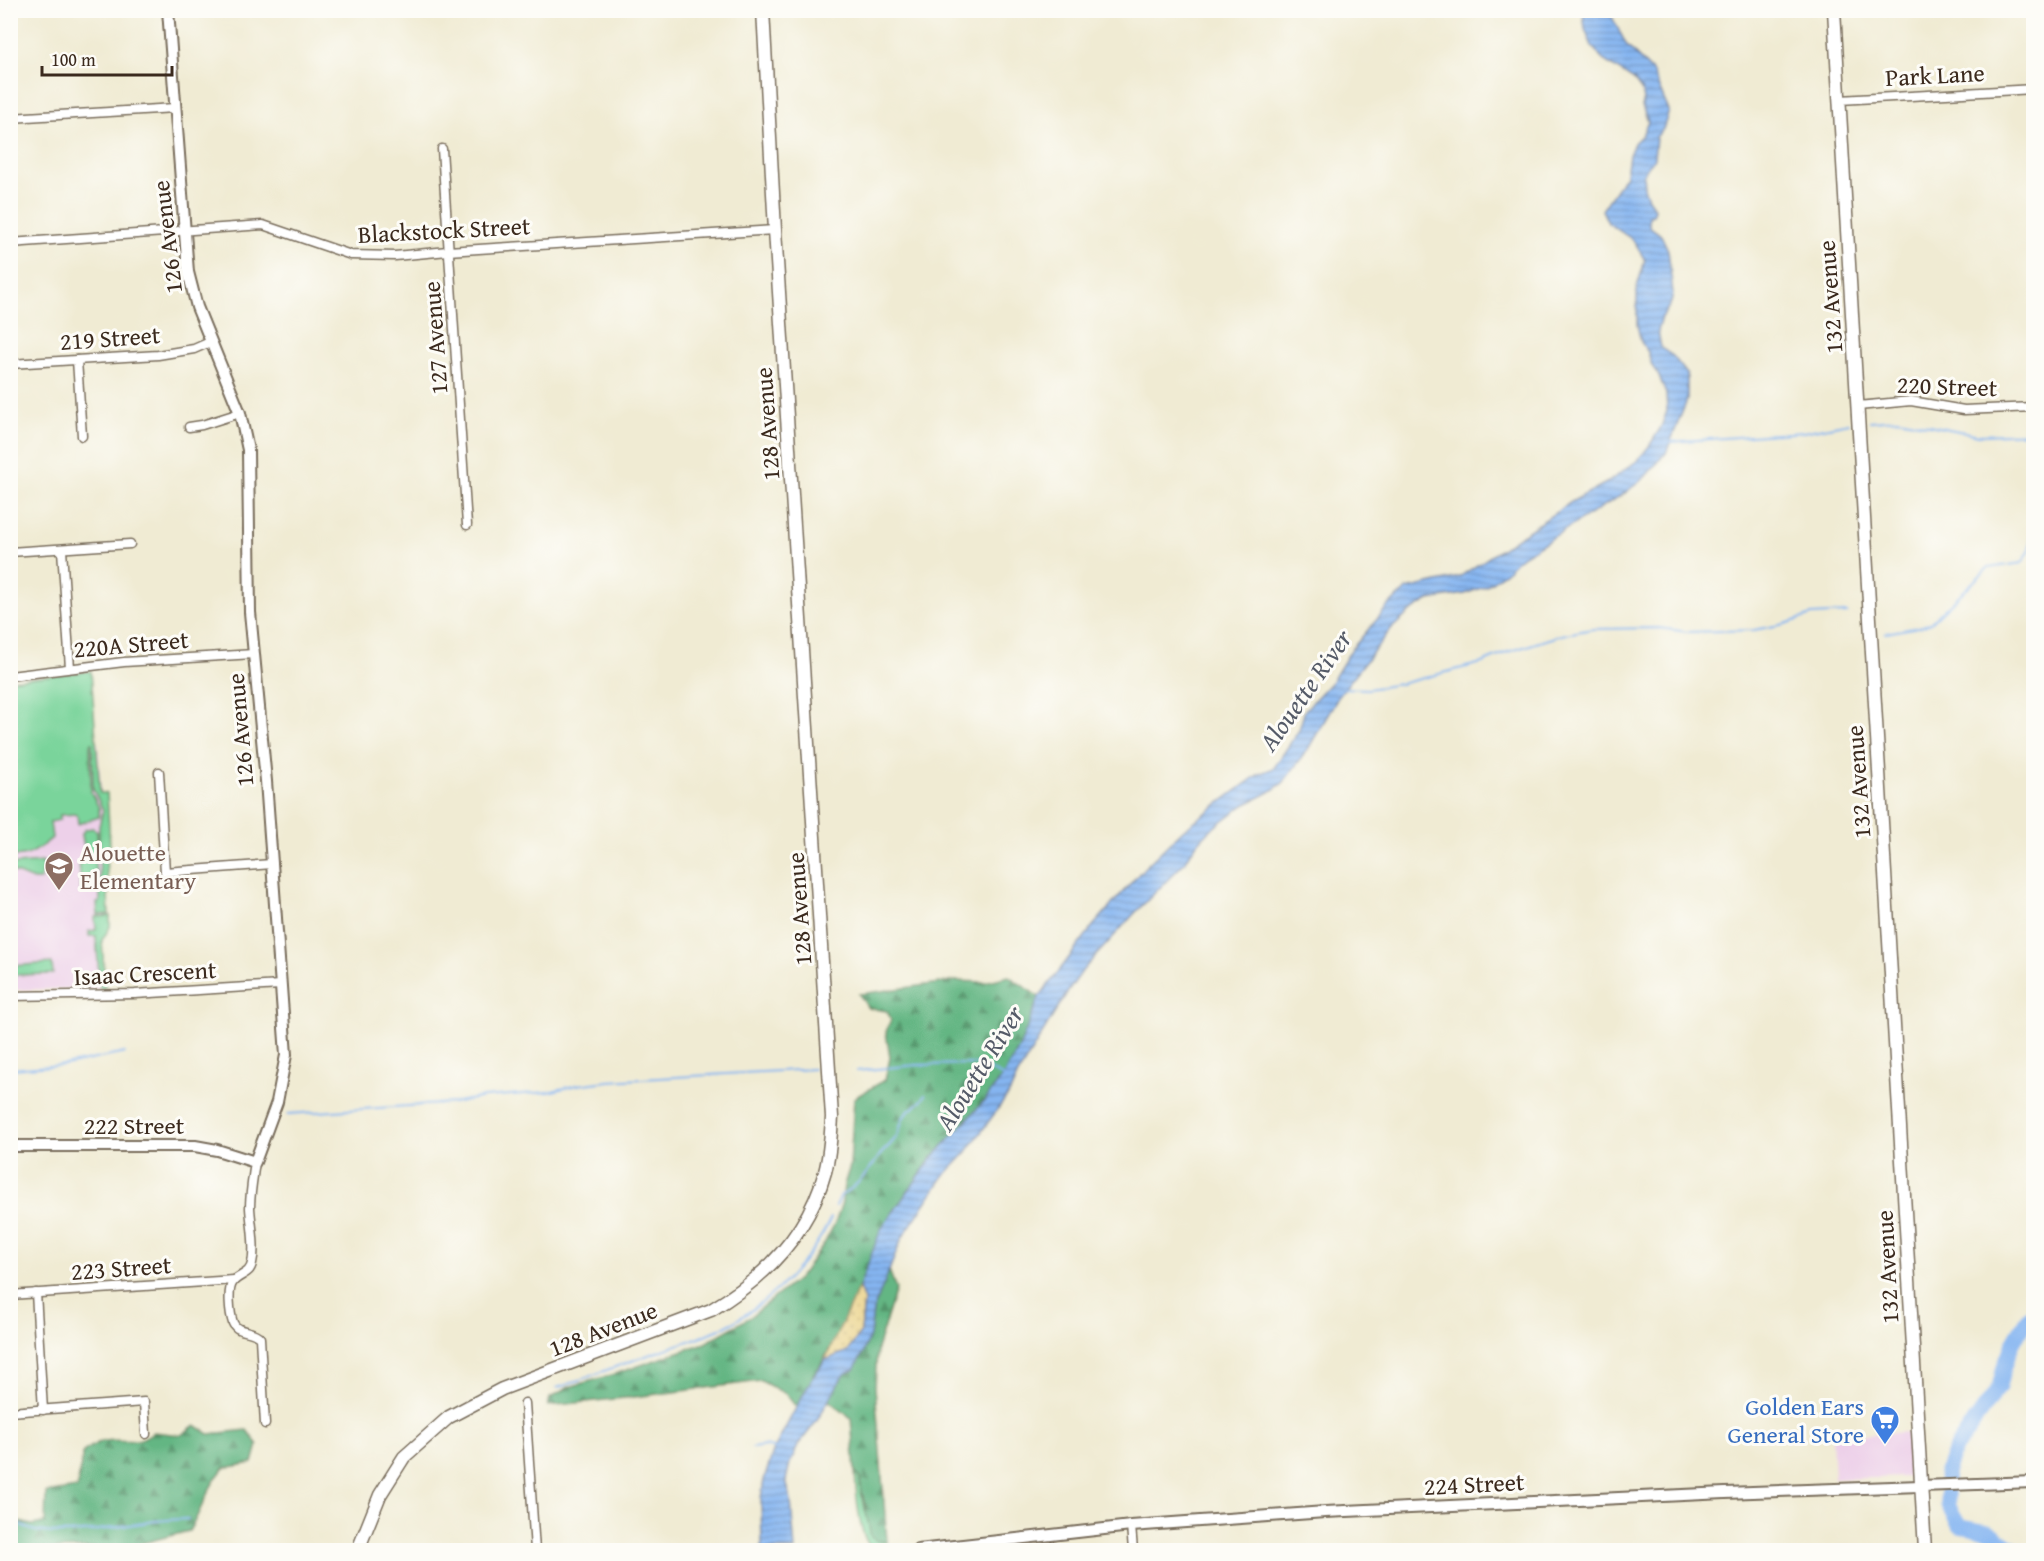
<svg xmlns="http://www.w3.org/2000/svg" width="2044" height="1561" font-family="'Gentium Book Plus',serif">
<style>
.built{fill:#edd0e9}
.green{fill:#7ad49b;stroke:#5a7f5c;stroke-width:1.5}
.forest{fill:url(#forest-firs);stroke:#4f7050;stroke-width:1.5}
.sand{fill:url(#sand-dots);stroke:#94825e;stroke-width:1.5}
.water{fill:url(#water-rules);stroke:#607088;stroke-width:1.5}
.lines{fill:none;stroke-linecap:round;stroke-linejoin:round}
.stream{stroke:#85b5f1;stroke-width:2}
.river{stroke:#85b5f1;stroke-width:15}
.minor-casing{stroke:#7a6e5d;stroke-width:11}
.tertiary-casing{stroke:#7a6e5d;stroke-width:14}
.secondary-casing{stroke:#7a6e5d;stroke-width:15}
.minor{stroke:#fff;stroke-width:8}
.tertiary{stroke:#fff;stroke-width:10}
.secondary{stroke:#fff;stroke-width:12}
.labels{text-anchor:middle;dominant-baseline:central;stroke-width:6;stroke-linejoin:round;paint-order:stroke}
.street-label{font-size:24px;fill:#3b2a1e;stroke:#fdfcf7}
.education-label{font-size:24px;fill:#785e54;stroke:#fdfcf7;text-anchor:start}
.shop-label{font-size:24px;fill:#366cbe;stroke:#fdfcf7;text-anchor:end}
.water-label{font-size:26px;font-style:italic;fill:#555b68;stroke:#fdfcf7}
</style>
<defs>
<pattern id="forest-firs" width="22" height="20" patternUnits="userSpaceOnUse" patternTransform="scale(1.5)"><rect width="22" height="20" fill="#63b683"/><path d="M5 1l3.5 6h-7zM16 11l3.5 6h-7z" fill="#53946b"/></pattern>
<pattern id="sand-dots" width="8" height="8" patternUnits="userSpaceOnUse" patternTransform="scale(1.5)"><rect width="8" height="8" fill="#eeda9e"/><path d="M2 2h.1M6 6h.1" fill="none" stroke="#cdbb88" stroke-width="1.8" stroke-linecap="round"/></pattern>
<pattern id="water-rules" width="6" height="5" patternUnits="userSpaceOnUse" patternTransform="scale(1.5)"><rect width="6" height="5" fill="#85b5f1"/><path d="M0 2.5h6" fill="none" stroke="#6e93c3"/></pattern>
</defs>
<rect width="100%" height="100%" fill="#fdfcf7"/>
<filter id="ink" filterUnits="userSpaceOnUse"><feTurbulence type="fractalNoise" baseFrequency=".0167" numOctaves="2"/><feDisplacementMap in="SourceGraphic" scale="12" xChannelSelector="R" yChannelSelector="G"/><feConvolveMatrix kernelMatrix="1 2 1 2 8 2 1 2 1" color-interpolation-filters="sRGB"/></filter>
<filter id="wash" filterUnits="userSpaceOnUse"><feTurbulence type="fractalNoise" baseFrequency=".008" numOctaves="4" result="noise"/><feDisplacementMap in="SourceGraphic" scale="24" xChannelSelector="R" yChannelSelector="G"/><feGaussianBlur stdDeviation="1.35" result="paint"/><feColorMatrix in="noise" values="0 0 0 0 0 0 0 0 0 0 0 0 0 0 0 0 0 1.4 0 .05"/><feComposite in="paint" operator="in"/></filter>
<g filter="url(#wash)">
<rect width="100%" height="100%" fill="#f0ebd3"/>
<g class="built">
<polygon points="98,743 110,927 102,940 105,988 11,990 11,748"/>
<polygon points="1910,1432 1909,1477 1834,1479 1832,1436"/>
</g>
<g class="green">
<path d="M91,671L100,793H107L110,845L106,856L109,914L98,915L97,903L100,902L99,826L103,810L93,789L92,743L90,744L91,792L99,808V817L78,824L77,814L60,815V820L50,822L52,838C39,849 28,859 10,856L11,680Z"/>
<path d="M93,828L97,831L98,858L86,859C86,849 82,841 82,833L86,829Z"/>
<polygon points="95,860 97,889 81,890 79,862"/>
<polygon points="43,862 43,874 41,874 41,880 33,880 11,871 11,867 16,864"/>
<polygon points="110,916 110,927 102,940 105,988 100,989 96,936 89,936 89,931 96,930 95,917"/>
<polygon points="52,963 53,974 11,975 11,966"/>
<path d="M855,1471L859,1476L863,1504L877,1541H887V1547H871C858,1535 856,1489 855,1471Z"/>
</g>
<g class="forest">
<polygon points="1009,976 1039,997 1020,1046 1003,1076 985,1100 931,1159 881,1229 868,1266 839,1333 796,1407 786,1394 761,1381 634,1397 548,1406 550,1398 569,1387 615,1374 705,1343 749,1318 799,1278 824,1244 836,1221 842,1202 844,1185 850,1166 854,1098 885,1080 890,1058 886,1032 891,1019 887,1011 868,1008 859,994 955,981 985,982"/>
<polygon points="889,1270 896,1289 877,1349 875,1387 887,1541 877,1541 871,1537 859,1476 855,1471 851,1418 828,1400 844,1374 855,1366 861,1357 870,1336 873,1311"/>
<path d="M195,1425L209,1434L247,1430L258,1445L253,1463L224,1468C206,1488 203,1509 189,1531L139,1544L101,1548L11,1550V1520L32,1525L45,1523L46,1493L77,1488L83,1452C89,1448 97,1442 104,1441C124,1438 135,1446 153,1432L181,1435Z"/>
</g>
<polygon class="sand" points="859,1287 864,1300 861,1332 848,1351 825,1360"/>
<polygon class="water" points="1583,11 1609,11 1627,46 1652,71 1669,111 1663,129 1656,137 1654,158 1643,174 1644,187 1648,199 1655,209 1653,215 1649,216 1649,226 1661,235 1668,250 1673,293 1671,303 1662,317 1658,331 1661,348 1673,356 1687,374 1687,400 1666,453 1645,477 1625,493 1519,558 1506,572 1486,586 1465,594 1429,600 1411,611 1391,629 1340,694 1308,749 1283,783 1268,793 1244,805 1209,831 1195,846 1186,861 1134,914 1083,970 1065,996 1018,1074 1010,1092 966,1153 943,1177 902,1238 873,1311 870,1336 861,1357 854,1370 844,1374 816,1422 799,1444 790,1463 786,1480 791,1501 795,1550 762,1550 761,1498 764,1480 774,1449 811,1380 825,1360 848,1351 861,1332 864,1301 859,1287 881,1229 931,1159 985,1100 1003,1076 1020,1046 1039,997 1093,926 1144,868 1184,829 1259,774 1274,768 1299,730 1305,710 1332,681 1351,650 1389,605 1407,589 1459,577 1573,501 1608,482 1638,460 1650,445 1661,427 1667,411 1666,394 1659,376 1652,366 1648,352 1641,342 1637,325 1637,287 1645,260 1633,240 1608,223 1602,210 1626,175 1629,155 1634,143 1642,135 1648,122 1642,106 1644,99 1642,91 1634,80 1603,60 1592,46 1585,29"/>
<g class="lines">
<g class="stream">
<polyline points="1870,421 1899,419 1979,435 2034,433"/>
<polyline points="1670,442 1803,432 1849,423"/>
<polyline points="1886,633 1923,626 1930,623 1988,568 2022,563 2029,552 2034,519"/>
<polyline points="1342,688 1368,689 1400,684 1482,663 1508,652 1561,635 1592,629 1659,628 1688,632 1754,630 1785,624 1812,615 1847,613"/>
<polyline points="10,1069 65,1065 125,1053"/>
<polyline points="857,1071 916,1065 978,1064 1004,1077"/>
<polyline points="288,1114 453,1103 484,1097 548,1092 577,1085 608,1081 813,1069"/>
<path d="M836,1206L841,1195C856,1189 871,1168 880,1155C885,1149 892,1144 896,1137C901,1130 900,1122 905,1115C911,1107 921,1105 925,1095"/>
<path d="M557,1388C591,1376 625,1363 660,1351C684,1342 710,1335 732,1323C774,1298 810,1262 831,1218"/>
<polyline points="752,1448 765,1446 776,1449"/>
<path d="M10,1521C20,1523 26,1530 36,1531C76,1538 116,1526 156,1521C166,1520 177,1519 188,1519"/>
</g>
<polyline class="river" points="2017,1550 1988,1531 1960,1526 1948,1505 1946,1472 1955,1449 1999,1387 2004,1366 2013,1343 2027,1319 2034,1314"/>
</g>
</g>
<g filter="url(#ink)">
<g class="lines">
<g class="minor-casing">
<g id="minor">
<polyline points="1840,100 2034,89"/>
<polyline points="10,118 175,108"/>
<polyline points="442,149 467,525"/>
<polyline points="10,243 263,225 351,255 395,256 448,251 775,230"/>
<polyline points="77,360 82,436"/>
<polyline points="10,364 158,355 194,349 210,342"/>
<polyline points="1858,406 1911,401 1964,410 2034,407"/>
<polyline points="189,427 202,425 240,413"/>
<polyline points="62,550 70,668"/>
<polyline points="10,552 130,544"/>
<polyline points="10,676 124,662 254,654"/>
<polyline points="159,772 165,872 272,864"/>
<polyline points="10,996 135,994 281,985"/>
<path d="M255,1162C253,1177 250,1192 250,1208C251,1225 256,1246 252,1263C250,1275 239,1274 233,1282C227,1289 230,1314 233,1323C238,1334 253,1329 260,1338L265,1424"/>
<polyline points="36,1293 43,1410"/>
<polyline points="10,1295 234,1280"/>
<polyline points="525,1403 535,1550"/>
<polyline points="10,1412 144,1402 146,1434"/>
<polyline points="1131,1526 1133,1550"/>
</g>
</g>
<g class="tertiary-casing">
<g id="tertiary">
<polyline points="10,1146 195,1146 217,1150 255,1162 277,1102 286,1055 266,781 250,612 248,450 240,413 197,307 188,272 168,10"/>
<polyline points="918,1550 1131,1526 1325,1512 1725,1493 2034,1482"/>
</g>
</g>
<g class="secondary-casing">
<g id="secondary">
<polyline points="1834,10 1925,1550"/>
<path d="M358,1550L380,1495L404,1457L449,1417L502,1389L711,1310C765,1278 808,1234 825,1172C830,1154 831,1135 832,1117L775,230L763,10"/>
</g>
</g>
<use href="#minor" class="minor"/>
<use href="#tertiary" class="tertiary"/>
<use href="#secondary" class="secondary"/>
</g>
</g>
<defs>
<g id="school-pin" transform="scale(1.5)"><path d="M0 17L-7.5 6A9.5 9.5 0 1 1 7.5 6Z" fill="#8d6e63" stroke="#fdfcf7"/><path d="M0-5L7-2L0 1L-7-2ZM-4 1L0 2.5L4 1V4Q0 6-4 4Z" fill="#fff"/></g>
<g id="supermarket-pin" transform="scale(1.5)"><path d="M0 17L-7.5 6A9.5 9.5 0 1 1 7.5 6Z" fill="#3f7fe0" stroke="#fdfcf7"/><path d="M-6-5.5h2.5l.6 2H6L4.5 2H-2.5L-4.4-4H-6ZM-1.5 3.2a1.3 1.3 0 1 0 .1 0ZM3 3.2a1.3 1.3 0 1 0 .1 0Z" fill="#fff"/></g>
</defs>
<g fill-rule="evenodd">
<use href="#school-pin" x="59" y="866"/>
<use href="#supermarket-pin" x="1885" y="1420"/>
</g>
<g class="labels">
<g class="street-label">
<text transform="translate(1935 75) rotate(-3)">Park Lane</text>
<text transform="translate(444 230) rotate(-3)">Blackstock Street</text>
<text transform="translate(167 237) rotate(-97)">126 Avenue</text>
<text transform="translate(1830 297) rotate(-94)">132 Avenue</text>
<text transform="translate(110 338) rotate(-4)">219 Street</text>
<text transform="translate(435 338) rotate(-94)">127 Avenue</text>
<text transform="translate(1947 386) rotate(2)">220 Street</text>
<text transform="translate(767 424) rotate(-94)">128 Avenue</text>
<text transform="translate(131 644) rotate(-5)">220A Street</text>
<text transform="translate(240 730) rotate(-95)">126 Avenue</text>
<text transform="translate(1858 782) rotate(-94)">132 Avenue</text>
<text transform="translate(799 909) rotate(-94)">128 Avenue</text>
<text transform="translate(145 973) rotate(-3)">Isaac Crescent</text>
<text x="134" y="1125">222 Street</text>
<text transform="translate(1887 1267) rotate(-93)">132 Avenue</text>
<text transform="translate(121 1268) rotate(-4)">223 Street</text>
<text transform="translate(603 1329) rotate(-21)">128 Avenue</text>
<text transform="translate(1474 1484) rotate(-3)">224 Street</text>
</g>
<g class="education-label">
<text x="80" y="852">Alouette<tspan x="80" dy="28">Elementary</tspan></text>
</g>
<g class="shop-label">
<text x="1864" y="1406">Golden Ears<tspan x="1864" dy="28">General Store</tspan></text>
</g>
<g class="water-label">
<text transform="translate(1305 690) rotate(-55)">Alouette River</text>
<text transform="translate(979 1068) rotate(-58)">Alouette River</text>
</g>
</g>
<rect width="2044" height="1561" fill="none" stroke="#fdfcf7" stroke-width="36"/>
<path d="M42 66v9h130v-9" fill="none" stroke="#3b2a1e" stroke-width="3"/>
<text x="51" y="66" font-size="18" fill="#3b2a1e" stroke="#fdfcf7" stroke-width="4.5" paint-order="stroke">100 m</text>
</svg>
